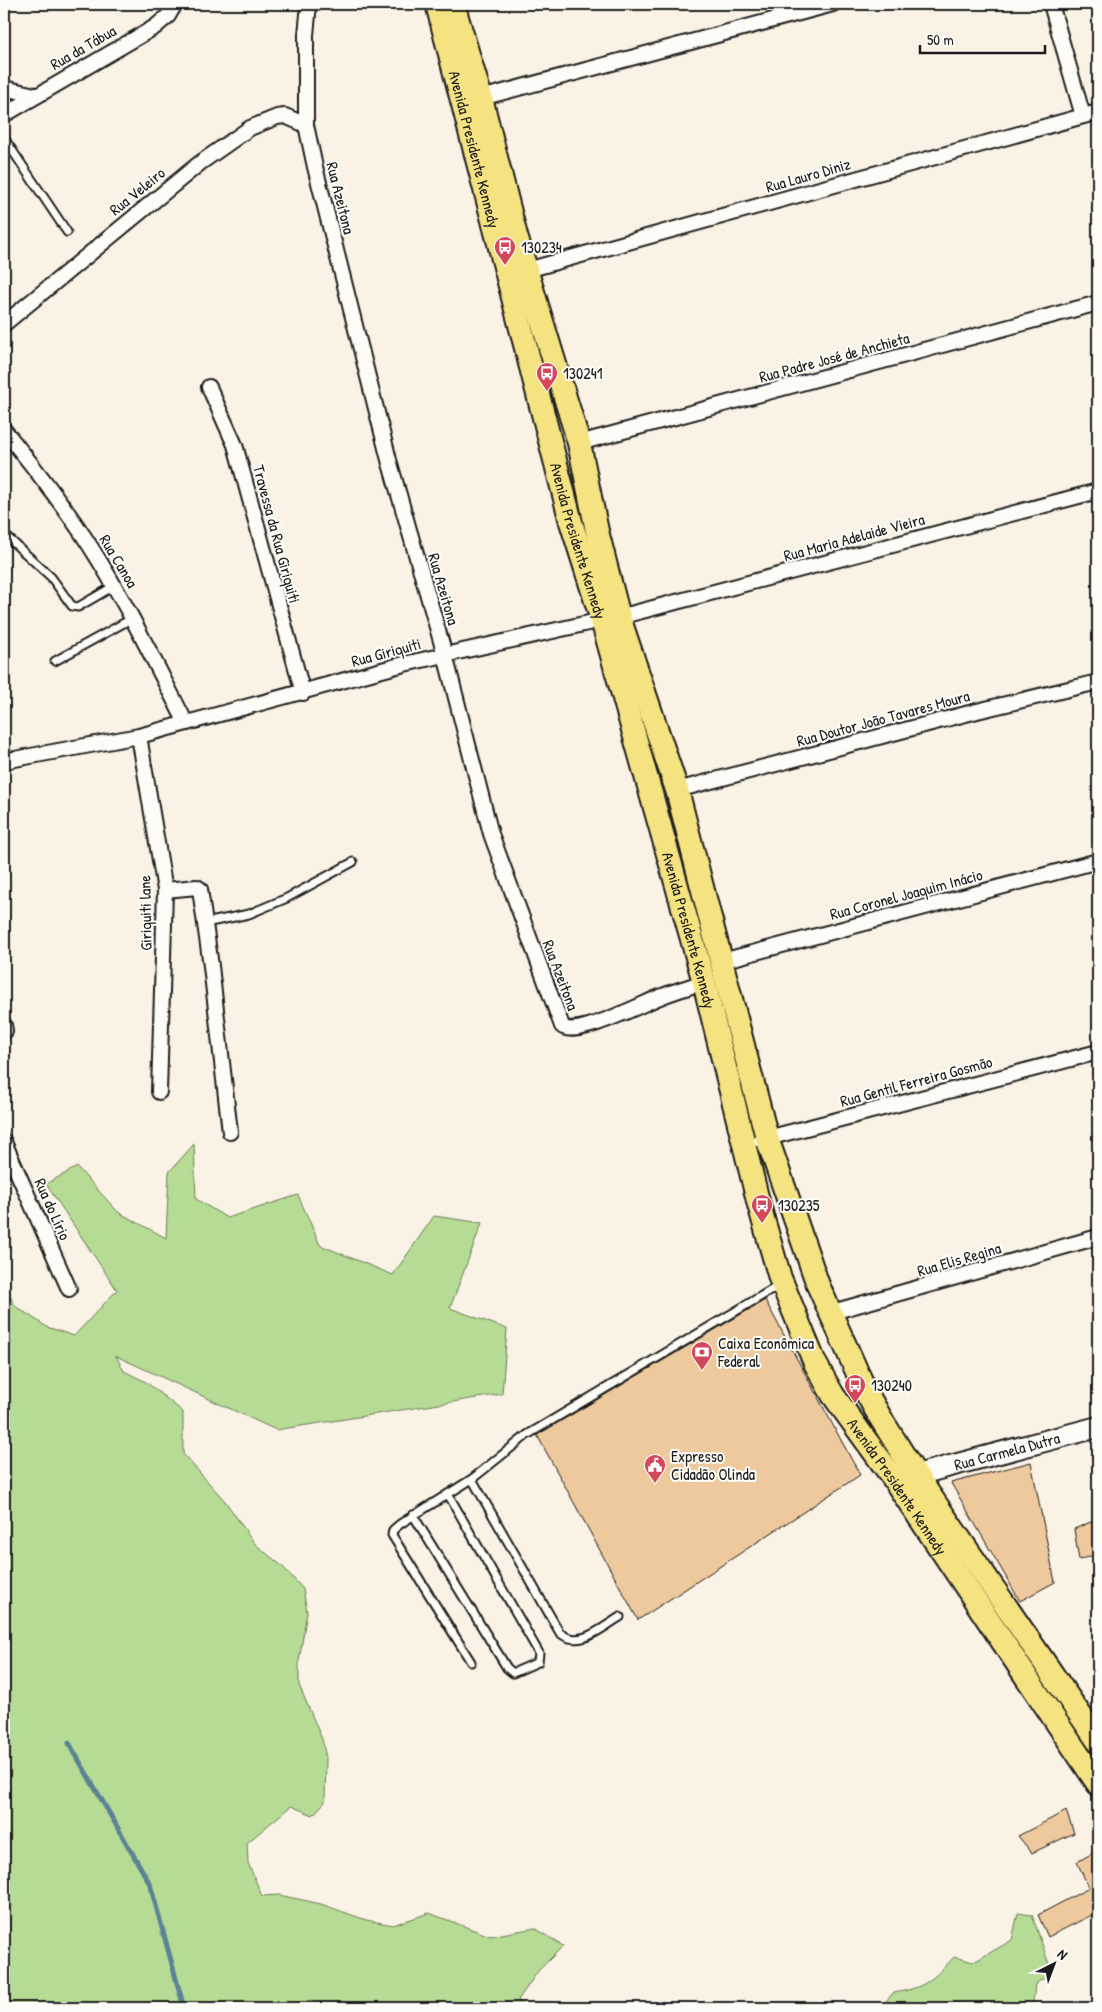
<svg xmlns="http://www.w3.org/2000/svg" width="1102" height="2012" font-family="'Patrick Hand',sans-serif">
<style>
.green{fill:#b6db95;stroke:#697c58}
.lines{fill:none;stroke-linecap:round;stroke-linejoin:round}
.stream{stroke:#5a8394;stroke-width:5}
.building{fill:#edc99d;stroke:#1c1c1c}
.lane-casing{stroke:#1c1c1c;stroke-width:11}
.street-casing{stroke:#1c1c1c;stroke-width:18}
.secondary-casing{stroke:#1c1c1c;stroke-width:24}
.primary-casing{stroke:#1c1c1c;stroke-width:26}
.lane{stroke:#fdfcf7;stroke-width:7}
.street{stroke:#fdfcf7;stroke-width:14}
.secondary{stroke:#fdfcf7;stroke-width:20}
.primary{stroke:#f5e382;stroke-width:22}
.labels{text-anchor:middle;dominant-baseline:central;stroke-width:4;stroke-linejoin:round;paint-order:stroke}
.street-label{font-size:16px;fill:#1c1c1c;stroke:#fdfcf7}
.poi-label{font-size:16px;fill:#1c1c1c;stroke:#fdfcf7;text-anchor:start}
</style>
<rect width="100%" height="100%" fill="#faf2e5"/>
<filter id="ink" filterUnits="userSpaceOnUse"><feTurbulence type="fractalNoise" baseFrequency=".02" numOctaves="2"/><feDisplacementMap in="SourceGraphic" scale="10" xChannelSelector="R" yChannelSelector="G"/><feConvolveMatrix kernelMatrix="1 2 1 2 8 2 1 2 1" color-interpolation-filters="sRGB"/></filter>
<g filter="url(#ink)">
<g class="green">
<polygon points="194,1144 196,1199 227,1218 298,1195 320,1245 393,1275 434,1216 482,1223 450,1308 507,1329 502,1394 276,1430 116,1356 124,1371 146,1382 183,1412 183,1454 225,1501 255,1544 282,1566 303,1589 307,1612 299,1661 299,1685 322,1739 326,1758 325,1802 313,1815 291,1806 247,1843 248,1863 262,1896 279,1895 321,1904 366,1920 393,1925 429,1913 490,1936 535,1928 563,1946 539,1970 518,2000 525,2008 4,2008 4,1284 15,1306 47,1327 74,1336 117,1290 46,1184 77,1167 118,1212 166,1238 169,1172"/>
<path d="M1018,1913L1032,1915L1052,1973L1035,1984L1033,2003L1028,2008H880L893,1993C925,1988 932,1980 954,1957L974,1962L1012,1940Z"/>
</g>
<g class="lines">
<polyline class="stream" points="69,1743 150,1884 184,2008"/>
</g>
<g class="building">
<polygon points="765,1300 860,1475 638,1620 537,1435"/>
<polygon points="1031,1462 1055,1582 1020,1601 951,1483"/>
<polygon points="1098,1519 1098,1554 1079,1560 1074,1529"/>
<polygon points="1066,1811 1074,1833 1032,1853 1018,1836"/>
<polygon points="1098,1850 1098,1912 1048,1937 1038,1915 1089,1888 1077,1862"/>
</g>
<g class="lines">
<g class="lane-casing">
<g id="lane">
<polyline points="4,138 67,232"/>
<polyline points="4,534 51,577 72,606 78,607 114,586"/>
<polyline points="55,661 131,619"/>
<polyline points="205,923 249,914 287,898 353,862"/>
<path d="M472,1479L560,1633C580,1649 601,1628 620,1617"/>
<polyline points="413,1515 507,1668 513,1673 538,1662 539,1653 448,1494"/>
<polyline points="471,1662 392,1535 393,1530 400,1524 472,1479 527,1435 780,1285"/>
</g>
</g>
<g class="street-casing">
<g id="street">
<path d="M309,4L306,35V125L315,167L389,460L445,655L491,834L562,1026C574,1039 644,1003 660,997C674,991 689,987 704,982"/>
<polyline points="1051,4 1083,116"/>
<polyline points="4,88 35,95"/>
<polyline points="481,98 833,4"/>
<polyline points="4,115 155,27 168,16 175,4"/>
<polyline points="527,270 1098,112"/>
<polyline points="4,324 200,163 250,128 277,117 285,116 306,125"/>
<polyline points="209,387 235,445 303,693"/>
<path d="M4,430C34,467 64,505 90,546C126,602 155,663 186,723"/>
<polyline points="579,443 1098,303"/>
<polyline points="619,617 1098,491"/>
<polyline points="139,736 165,890 159,1092"/>
<polyline points="4,761 139,736 404,664 602,620"/>
<polyline points="677,790 977,711 1098,682"/>
<polyline points="165,890 197,887 200,889 211,966 230,1132"/>
<polyline points="722,961 1098,861"/>
<polyline points="4,1025 5,1031"/>
<polyline points="760,1140 1098,1052"/>
<polyline points="4,1142 69,1289"/>
<polyline points="829,1313 1098,1237"/>
</g>
</g>
<g class="secondary-casing">
<g id="secondary">
<path id="s1" d="M916,1475L1098,1427"/>
</g>
</g>
<g class="primary-casing">
<g id="primary">
<path id="s2" d="M437,4L571,522L602,620L704,982L759,1205L780,1278L815,1363L833,1395L891,1475L1098,1784"/>
<polyline points="453,4 481,98 516,236 579,443 597,531 619,617 677,790 767,1138 818,1285 867,1394 883,1422 916,1475 1098,1741"/>
</g>
</g>
<use href="#lane" class="lane"/>
<use href="#street" class="street"/>
<use href="#secondary" class="secondary"/>
<use href="#primary" class="primary"/>
</g>
</g>
<defs>
<g id="bus-pin" transform="scale(1.125)"><path d="M0 17L-7.5 6A9.5 9.5 0 1 1 7.5 6Z" fill="#d1495b" stroke="#fdfcf7"/><path d="M-5-6H5V4H4V6H2V4H-2V6H-4V4H-5ZM-3.5-4V0h7V-4ZM-3.5 1.2v1.5H-2V1.2ZM2 1.2v1.5H3.5V1.2Z" fill="#fff"/></g>
<g id="bank-pin" transform="scale(1.125)"><path d="M0 17L-7.5 6A9.5 9.5 0 1 1 7.5 6Z" fill="#d1495b" stroke="#fdfcf7"/><path d="M-6-4H6V4H-6ZM0-2.3a2.3 2.3 0 1 0 0 4.6a2.3 2.3 0 1 0 0-4.6Z" fill="#fff"/></g>
<g id="civic-pin" transform="scale(1.125)"><path d="M0 17L-7.5 6A9.5 9.5 0 1 1 7.5 6Z" fill="#d1495b" stroke="#fdfcf7"/><path d="M-.6-6.5H3V-4.5H.6V-3L4-1V1h2V6H-6V1h2V-1L-.6-3ZM-1.2 2.5V6h2.4V2.5Z" fill="#fff"/></g>
</defs>
<g fill-rule="evenodd">
<use href="#bus-pin" x="505" y="247"/>
<use href="#bus-pin" x="547" y="373"/>
<use href="#bus-pin" x="762" y="1205"/>
<use href="#bank-pin" x="702" y="1352"/>
<use href="#bus-pin" x="855" y="1385"/>
<use href="#civic-pin" x="655" y="1465"/>
</g>
<g class="labels">
<g class="street-label">
<text transform="translate(83 47) rotate(-30)">Rua da Tábua</text>
<text stroke="none"><textPath href="#s2" startOffset="150">Avenida Presidente Kennedy</textPath></text>
<text transform="translate(808 175) rotate(-16)">Rua Lauro Diniz</text>
<text transform="translate(137 191) rotate(-39)">Rua Veleiro</text>
<text transform="translate(341 198) rotate(76)">Rua Azeitona</text>
<text transform="translate(834 357) rotate(-15)">Rua Padre José de Anchieta</text>
<text transform="translate(277 534) rotate(75)">Travessa da Rua Giriquiti</text>
<text transform="translate(854 537) rotate(-15)">Rua Maria Adelaide Vieira</text>
<text stroke="none"><textPath href="#s2" startOffset="555">Avenida Presidente Kennedy</textPath></text>
<text transform="translate(119 561) rotate(59)">Rua Canoa</text>
<text transform="translate(444 589) rotate(74)">Rua Azeitona</text>
<text transform="translate(386 652) rotate(-15)">Rua Giriquiti</text>
<text transform="translate(883 718) rotate(-15)">Rua Doutor João Tavares Moura</text>
<text transform="translate(906 894) rotate(-15)">Rua Coronel Joaquim Inácio</text>
<text transform="translate(145 913) rotate(-91)">Giriquiti lane</text>
<text stroke="none"><textPath href="#s2" startOffset="960">Avenida Presidente Kennedy</textPath></text>
<text transform="translate(561 975) rotate(69)">Rua Azeitona</text>
<text transform="translate(916 1081) rotate(-15)">Rua Gentil Ferreira Gosmão</text>
<text transform="translate(53 1209) rotate(66)">Rua do Lírio</text>
<text transform="translate(959 1259) rotate(-16)">Rua Elis Regina</text>
<text stroke="none"><textPath href="#s1" startOffset="94">Rua Carmela Dutra</textPath></text>
<text stroke="none"><textPath href="#s2" startOffset="1560">Avenida Presidente Kennedy</textPath></text>
</g>
<g class="poi-label">
<text x="521" y="247">130234</text>
<text x="563" y="373">130241</text>
<text x="778" y="1205">130235</text>
<text x="718" y="1343">Caixa Econômica<tspan x="718" dy="18">Federal</tspan></text>
<text x="871" y="1385">130240</text>
<text x="671" y="1456">Expresso<tspan x="671" dy="18">Cidadão Olinda</tspan></text>
</g>
</g>
<rect width="1102" height="2012" fill="none" stroke="#fdfcf7" stroke-width="20"/>
<rect x="10" y="10" width="1082" height="1992" fill="none" stroke="#1c1c1c" stroke-width="2" filter="url(#ink)"/>
<g transform="translate(1054 1964) rotate(42)" stroke="#fdfcf7" stroke-width="4" paint-order="stroke">
<path d="M0-4L9 19L0 12L-9 19Z" fill="#1c1c1c"/>
<text y="-8" font-size="14" font-weight="bold" text-anchor="middle" fill="#1c1c1c">N</text>
</g>
<path d="M920 45v8h125v-8" fill="none" stroke="#1c1c1c" stroke-width="2.5"/>
<text x="927" y="45" font-size="15" fill="#1c1c1c" stroke="#fdfcf7" stroke-width="4" paint-order="stroke">50 m</text>
</svg>
